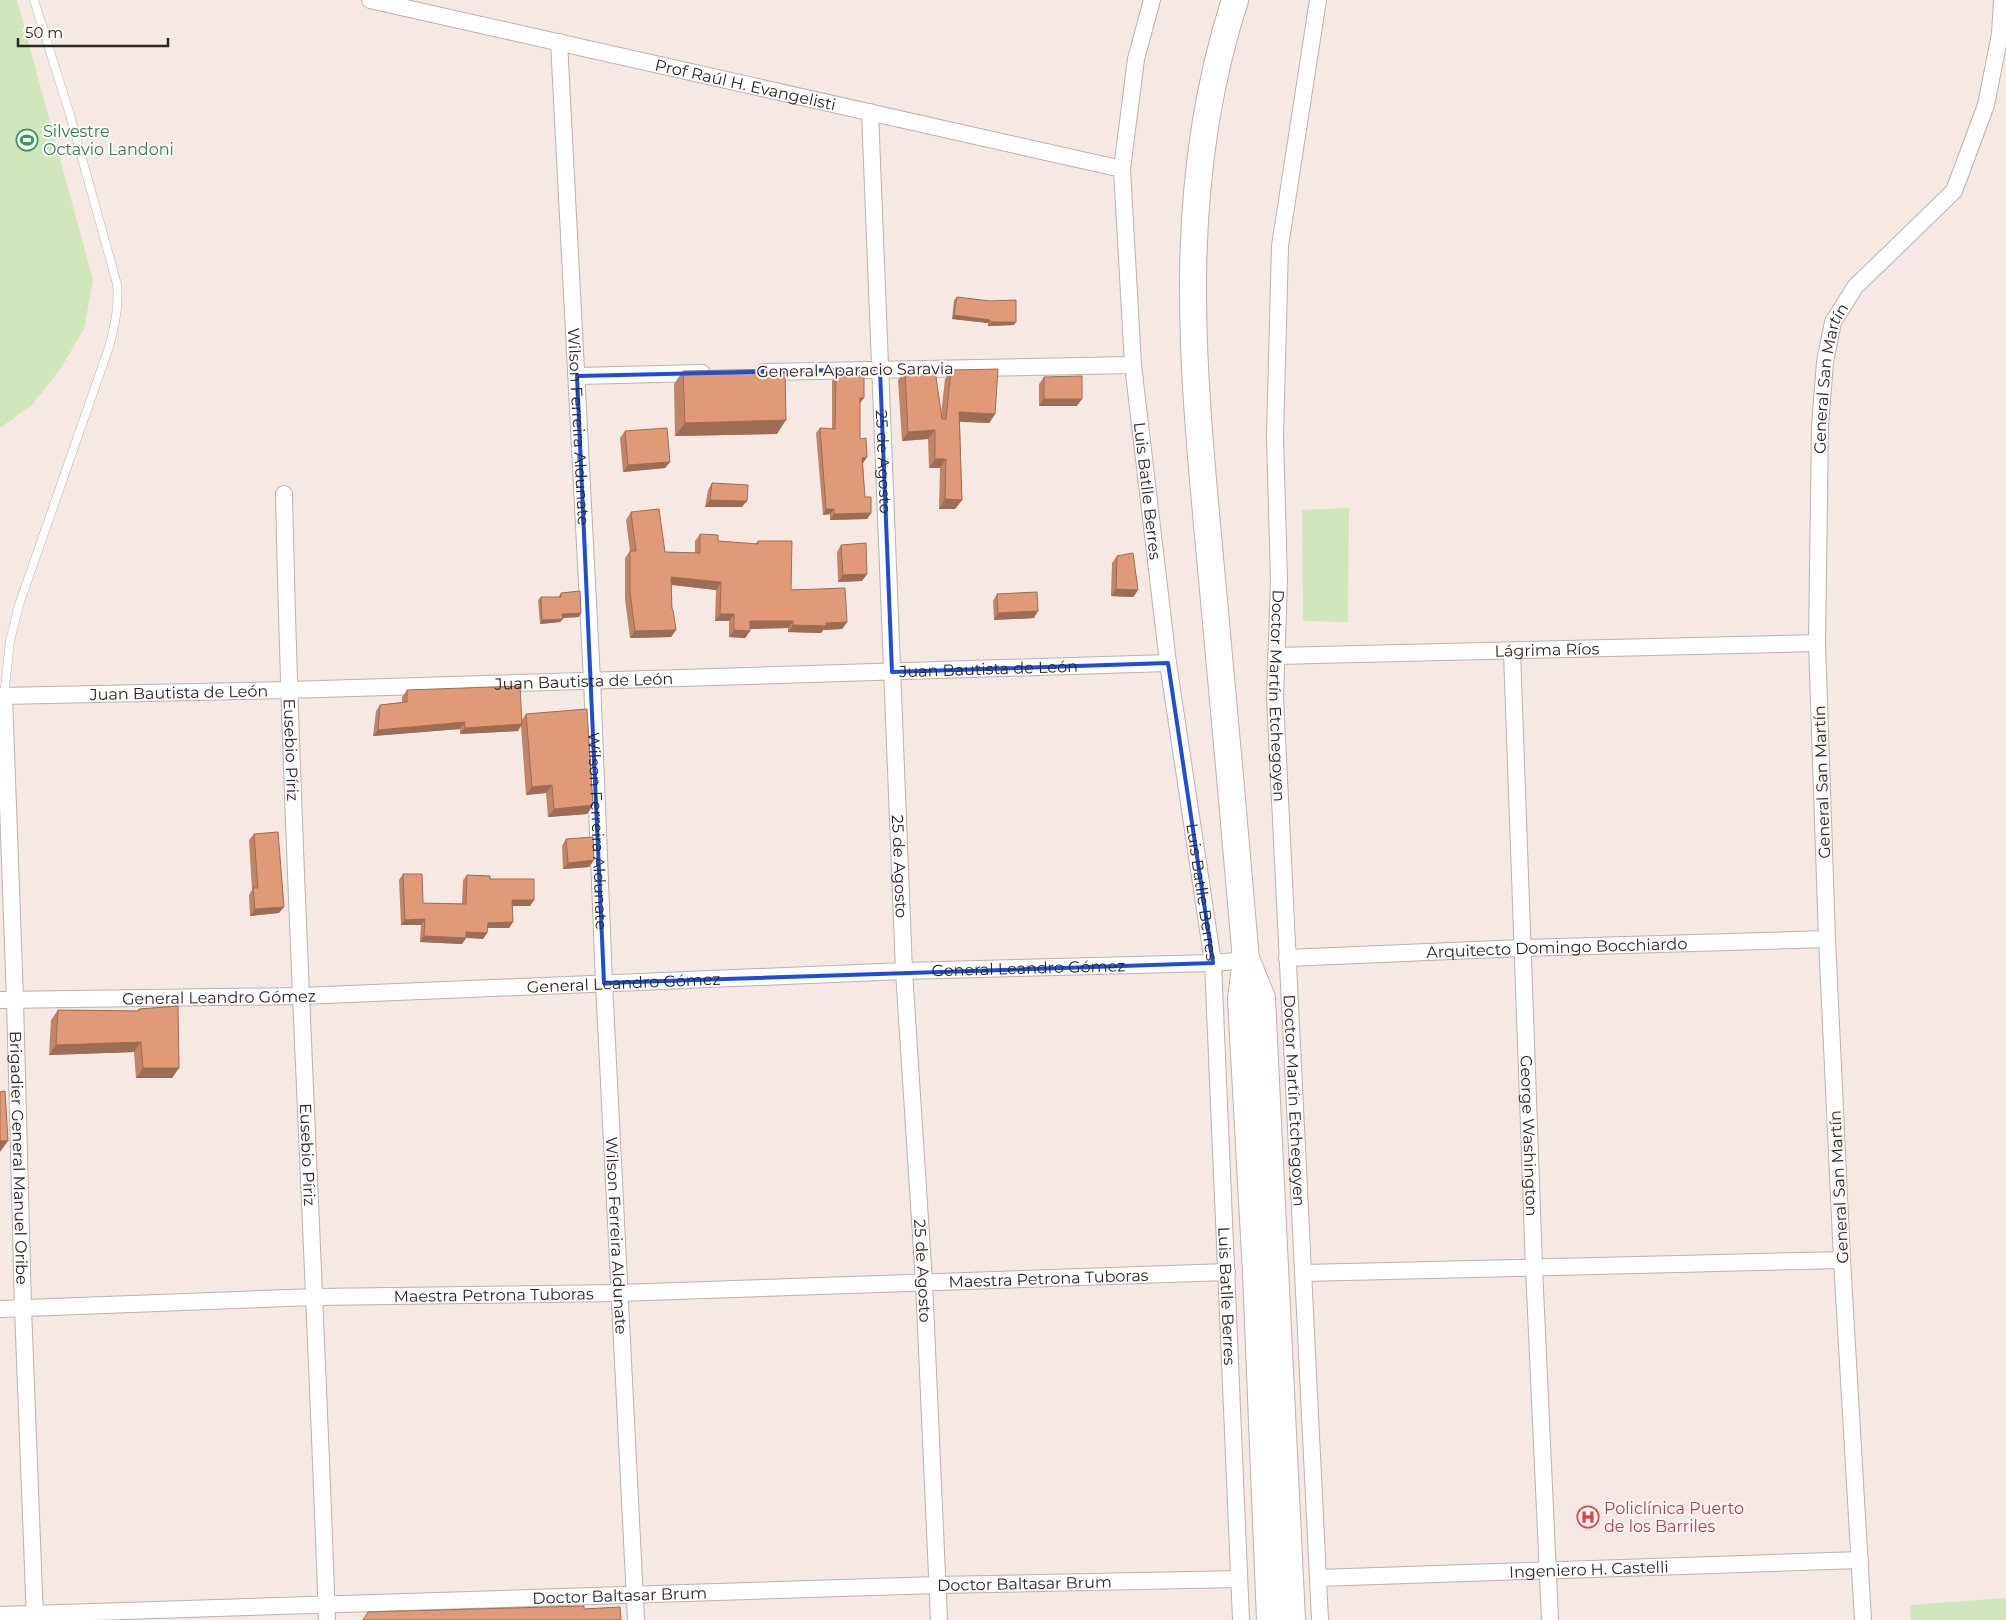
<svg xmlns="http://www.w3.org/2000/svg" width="2006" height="1620" font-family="Montserrat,sans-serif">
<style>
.green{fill:#d1e6ba}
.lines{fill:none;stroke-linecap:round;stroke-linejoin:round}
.service-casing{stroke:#bdb1ab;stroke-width:9}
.minor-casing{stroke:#bdb1ab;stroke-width:18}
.trunk-casing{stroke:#bdb1ab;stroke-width:28}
.service{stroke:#fff;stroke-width:8}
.minor{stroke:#fff;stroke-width:16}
.trunk{stroke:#fff;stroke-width:26}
.wall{fill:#c18467}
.shaded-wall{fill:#9d6c54}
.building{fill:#e09a78;stroke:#9d6c54}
.marked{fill:none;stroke:#1d4ed8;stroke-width:4;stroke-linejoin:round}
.labels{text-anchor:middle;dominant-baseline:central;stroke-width:4;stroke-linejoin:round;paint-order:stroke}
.street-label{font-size:16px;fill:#2a2624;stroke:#fef8f6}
.leisure-label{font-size:16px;fill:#27864d;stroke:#fef8f6;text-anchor:start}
.health-label{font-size:16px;fill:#be3a42;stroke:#fef8f6;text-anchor:start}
</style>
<rect width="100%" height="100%" fill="#f6e9e3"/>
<g class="green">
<polygon points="0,0 17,0 93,280 84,329 61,368 32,405 0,428"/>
<polygon points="1349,508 1348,622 1303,621 1302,510"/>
<polygon points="2006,1598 2006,1620 1911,1620 1910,1605"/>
</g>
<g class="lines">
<g class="service-casing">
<path id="service" d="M4,696L10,641L19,605L109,347C115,325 119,306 117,284L70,115L34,0"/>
</g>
<g class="minor-casing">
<g id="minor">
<path id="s1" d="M370,0L1122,169"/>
<path id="s2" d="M1152,0L1136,59L1122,169L1133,365L1168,663L1213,963L1241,1620"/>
<path id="s3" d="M1318,0L1280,246L1275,437L1279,580L1275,697L1320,1620"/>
<path id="s4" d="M559,42L592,680L604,983L636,1620"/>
<path id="s5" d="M870,112L904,971L924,1282L939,1620"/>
<polyline points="764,372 1133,365"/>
<polyline points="577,376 702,373"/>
<path id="s6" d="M284,494C292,869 314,1244 327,1620"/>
<path id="s7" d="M1512,652L1534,1267L1550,1620"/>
<path id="s8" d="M1276,656L1817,643"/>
<path id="s9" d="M0,696L288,690L1168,663"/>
<path id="s10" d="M4,696L15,1000L23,1308L35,1620"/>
<path id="s11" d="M1287,958L1522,948L1827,939"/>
<path id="s12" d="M0,1000L302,996L904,971L1213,963L1246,960"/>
<polyline points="1304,1273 1842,1260"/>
<path id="s13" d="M0,1309L315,1297L619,1293L1227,1272"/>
<path id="s14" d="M1318,1578L1860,1560"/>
<path id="s15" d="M0,1615L937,1585L1239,1579"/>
<path id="s16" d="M1863,1620L1842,1260L1827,939L1817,643L1820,426L1825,362L1833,322L1855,287L1954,191L1986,105L2000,34L2002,0"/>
</g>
</g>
<g class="trunk-casing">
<g id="trunk">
<path d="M1235,0C1173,192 1193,372 1211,568C1223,699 1235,829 1246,960L1241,999L1256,1273L1270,1620"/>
<polyline points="1247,961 1262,998 1292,1620"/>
</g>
</g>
<use href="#service" class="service"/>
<use href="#minor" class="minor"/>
<use href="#trunk" class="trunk"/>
</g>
<g class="wall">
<polygon points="957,297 1014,325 988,326 988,323 952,319 954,300"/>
<polygon points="951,370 995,414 989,423 960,422 962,500 955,509 939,509 940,468 929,468 928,439 902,441 898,380 905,371 941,414 945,379"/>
<polygon points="683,371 777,434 675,436 674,384"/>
<polygon points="836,376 860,403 860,439 867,457 863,463 865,497 871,513 867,519 830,520 830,514 823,515 816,433 820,428 832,429 832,381"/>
<polygon points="1044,377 1077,406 1039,406 1039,384"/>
<polygon points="625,431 670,462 665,468 623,472 620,438"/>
<polygon points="712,483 742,507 705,507 708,490"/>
<polygon points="631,512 665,552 695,553 695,541 700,534 718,541 755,544 758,541 791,590 847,622 842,629 823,630 821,633 788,632 788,628 750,629 750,631 745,638 729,637 729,621 715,621 716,590 671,585 672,609 676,630 671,637 630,638 625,599 625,558 630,551 626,520"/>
<polygon points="841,545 867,574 862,581 838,582 837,552"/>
<polygon points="1117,556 1138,590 1133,597 1111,596 1112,563"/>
<polygon points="561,593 579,617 563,618 560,622 540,624 538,600 541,597 559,597 559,596"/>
<polygon points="997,594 1034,618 994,620 993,601"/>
<polygon points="407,690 522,720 526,714 593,805 587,814 548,817 546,793 526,795 521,726 518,731 460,734 460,729 373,736 376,711 380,705 402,702 402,697"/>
<polygon points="254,834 279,913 250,916 249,895 252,890 249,840"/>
<polygon points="566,839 594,860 589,867 563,869 562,846"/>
<polygon points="403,874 423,903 462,904 463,880 467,875 490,879 534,900 530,906 512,906 513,922 509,928 487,928 487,933 483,939 466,938 462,944 420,942 421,925 401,925 399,880"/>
<polygon points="139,1009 179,1068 172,1078 136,1078 134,1052 49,1055 51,1020 58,1010 137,1011"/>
</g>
<g class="shaded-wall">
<polygon points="954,315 990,320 988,323 952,319"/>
<polygon points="990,322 1016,322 1014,325 988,326"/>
<polygon points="860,398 864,398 860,403"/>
<polygon points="1044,399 1082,399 1077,406 1039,406"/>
<polygon points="959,412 995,414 989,423 953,421"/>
<polygon points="786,420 777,434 675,436 685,423"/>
<polygon points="935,430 928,439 902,441 908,432"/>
<polygon points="867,457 863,463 858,463 862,458"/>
<polygon points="935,459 946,459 940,468 929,468"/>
<polygon points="670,462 665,468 623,472 628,465"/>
<polygon points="945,499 962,500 955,509 939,509"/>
<polygon points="710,500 747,501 742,507 705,507"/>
<polygon points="826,509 834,509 830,514 823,515"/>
<polygon points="871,513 867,519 830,520 834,514"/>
<polygon points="867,574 862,581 838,582 843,575"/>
<polygon points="671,577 721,582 716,590 666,584"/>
<polygon points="1116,589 1138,590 1133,597 1111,596"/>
<polygon points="1038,611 1034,618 994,620 998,613"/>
<polygon points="581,613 579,617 560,618 562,614"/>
<polygon points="720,614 734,614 729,621 715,621"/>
<polygon points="563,619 560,622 540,624 542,620"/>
<polygon points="750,621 793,621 788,628 745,629"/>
<polygon points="847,622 842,629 823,630 821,633 788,632 793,625"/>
<polygon points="676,630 671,637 630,638 635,631"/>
<polygon points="734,630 750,631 745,638 729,637"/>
<polygon points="465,722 460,729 373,736 378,730"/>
<polygon points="522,724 518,731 460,734 465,728"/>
<polygon points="552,785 546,793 526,795 532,787"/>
<polygon points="593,805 587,814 548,817 554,809"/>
<polygon points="594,860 589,867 563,869 568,863"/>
<polygon points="512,900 534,900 530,906 508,906"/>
<polygon points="284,907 279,913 250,916 255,909"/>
<polygon points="425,919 421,925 401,925 405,920"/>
<polygon points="513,922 509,928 484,928 488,923"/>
<polygon points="466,932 487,933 483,939 462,937"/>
<polygon points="424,936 466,938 462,944 420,942"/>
<polygon points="141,1042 134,1052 49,1055 56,1045"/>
<polygon points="143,1068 179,1068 172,1078 136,1078"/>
<polygon points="0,1141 8,1141 0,1152"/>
</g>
<g class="building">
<polygon points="957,297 990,301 1016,300 1016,322 990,322 990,320 954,315"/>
<polygon points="785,369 786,420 685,423 683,371"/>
<polygon points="998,369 995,414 959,412 962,500 945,499 946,459 935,459 935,430 908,432 905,371 935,370 942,419 946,419 951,370"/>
<polygon points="864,375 864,398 860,398 860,439 866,438 867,457 862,458 865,497 871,497 871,513 834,514 834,509 826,509 820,428 835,429 836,376"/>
<polygon points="1082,376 1082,399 1044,399 1044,377"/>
<polygon points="667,428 670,462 628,465 625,431"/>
<polygon points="712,483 748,485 747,501 710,500"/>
<polygon points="659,509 665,552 700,553 700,534 718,535 718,541 758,544 758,541 792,541 791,590 845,588 847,622 826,623 826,626 793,625 793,621 750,621 750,631 734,630 734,614 720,614 721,582 671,577 672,609 673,610 676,630 635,631 630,592 630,551 636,551 631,512"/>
<polygon points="866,543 867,574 843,575 841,545"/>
<polygon points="1133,553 1138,590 1116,589 1117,556"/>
<polygon points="580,591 581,613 562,614 563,619 542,620 541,597 561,597 561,593"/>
<polygon points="1037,592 1038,611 998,613 997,594"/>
<polygon points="520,686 522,724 465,728 465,722 378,730 380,705 407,702 407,690"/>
<polygon points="587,709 593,805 554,809 552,785 532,787 526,714"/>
<polygon points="278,832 284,907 255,909 253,888 258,888 254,834"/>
<polygon points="593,837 594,860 568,863 566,839"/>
<polygon points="403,874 422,874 423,903 466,904 467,875 490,876 490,879 534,879 534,900 512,900 513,922 488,923 487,933 466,932 466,938 424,936 425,919 405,920"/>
<polygon points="178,1006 179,1068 143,1068 141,1042 56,1045 58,1010 139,1011 139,1009"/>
<polygon points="5,1091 8,1141 0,1141 0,1092"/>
<polygon points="584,1606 584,1609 620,1607 621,1620 363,1620 368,1612"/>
</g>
<path class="marked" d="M880,369L892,672L1168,663L1213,963L604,983L577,376Z"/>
<defs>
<g id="stadium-ring" transform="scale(1.125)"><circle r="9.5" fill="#fef8f6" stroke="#2e9e5b" stroke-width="1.5"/><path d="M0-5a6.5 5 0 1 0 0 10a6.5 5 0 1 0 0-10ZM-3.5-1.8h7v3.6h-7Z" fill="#2e9e5b"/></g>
<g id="hospital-ring" transform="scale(1.125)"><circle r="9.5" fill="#fef8f6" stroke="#e0444e" stroke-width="1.5"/><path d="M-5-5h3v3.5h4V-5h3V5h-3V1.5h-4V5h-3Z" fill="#e0444e"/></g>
</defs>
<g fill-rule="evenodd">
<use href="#stadium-ring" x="27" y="140"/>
<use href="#hospital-ring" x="1588" y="1517"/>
</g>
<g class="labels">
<g class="street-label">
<text stroke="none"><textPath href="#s1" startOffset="385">Prof Raúl H. Evangelisti</textPath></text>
<text transform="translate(855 370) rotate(-1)">General Aparacio Saravia</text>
<text stroke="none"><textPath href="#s16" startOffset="1244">General San Martín</textPath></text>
<text stroke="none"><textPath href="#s4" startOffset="385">Wilson Ferreira Aldunate</textPath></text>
<text stroke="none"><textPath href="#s5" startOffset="350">25 de Agosto</textPath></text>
<text stroke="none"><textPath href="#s2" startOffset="495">Luis Batlle Berres</textPath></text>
<text stroke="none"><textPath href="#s8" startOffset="271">Lágrima Ríos</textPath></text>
<text stroke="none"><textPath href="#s9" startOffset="989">Juan Bautista de León</textPath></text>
<text stroke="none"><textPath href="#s9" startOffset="584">Juan Bautista de León</textPath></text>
<text stroke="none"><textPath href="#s9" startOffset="179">Juan Bautista de León</textPath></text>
<text stroke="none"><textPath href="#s3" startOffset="699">Doctor Martín Etchegoyen</textPath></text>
<text stroke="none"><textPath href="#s6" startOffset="256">Eusebio Píriz</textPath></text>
<text transform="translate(1822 782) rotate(-92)">General San Martín</text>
<text stroke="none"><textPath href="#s4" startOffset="790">Wilson Ferreira Aldunate</textPath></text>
<text stroke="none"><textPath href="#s5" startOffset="755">25 de Agosto</textPath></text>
<text stroke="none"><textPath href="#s2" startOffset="900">Luis Batlle Berres</textPath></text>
<text stroke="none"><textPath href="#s11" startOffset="270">Arquitecto Domingo Bocchiardo</textPath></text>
<text stroke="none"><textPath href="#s12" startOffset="1029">General Leandro Gómez</textPath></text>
<text stroke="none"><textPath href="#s12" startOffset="624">General Leandro Gómez</textPath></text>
<text stroke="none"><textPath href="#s12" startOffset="219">General Leandro Gómez</textPath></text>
<text stroke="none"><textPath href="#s3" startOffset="1104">Doctor Martín Etchegoyen</textPath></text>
<text stroke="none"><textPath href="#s7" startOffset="484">George Washington</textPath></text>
<text stroke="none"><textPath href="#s6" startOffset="661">Eusebio Píriz</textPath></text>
<text stroke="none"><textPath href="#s10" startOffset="462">Brigadier General Manuel Oribe</textPath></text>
<text transform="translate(1839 1187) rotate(-93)">General San Martín</text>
<text stroke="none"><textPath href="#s4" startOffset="1195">Wilson Ferreira Aldunate</textPath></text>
<text stroke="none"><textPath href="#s5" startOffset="1160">25 de Agosto</textPath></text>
<text stroke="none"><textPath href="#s13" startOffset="1049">Maestra Petrona Tuboras</textPath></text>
<text stroke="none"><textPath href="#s13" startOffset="494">Maestra Petrona Tuboras</textPath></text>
<text stroke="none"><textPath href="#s2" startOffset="1305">Luis Batlle Berres</textPath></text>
<text stroke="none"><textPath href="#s14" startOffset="271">Ingeniero H. Castelli</textPath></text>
<text stroke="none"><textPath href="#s15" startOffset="1025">Doctor Baltasar Brum</textPath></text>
<text stroke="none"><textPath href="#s15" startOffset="620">Doctor Baltasar Brum</textPath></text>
</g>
<g class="leisure-label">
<text x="43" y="131">Silvestre<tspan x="43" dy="18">Octavio Landoni</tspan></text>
</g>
<g class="health-label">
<text x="1604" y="1508">Policlínica Puerto<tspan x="1604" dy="18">de los Barriles</tspan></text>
</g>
</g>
<path d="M18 38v8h150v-8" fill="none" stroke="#2a2624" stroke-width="2.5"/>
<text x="25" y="38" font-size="15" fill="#2a2624" stroke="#fef8f6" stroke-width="4" paint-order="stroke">50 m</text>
</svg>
